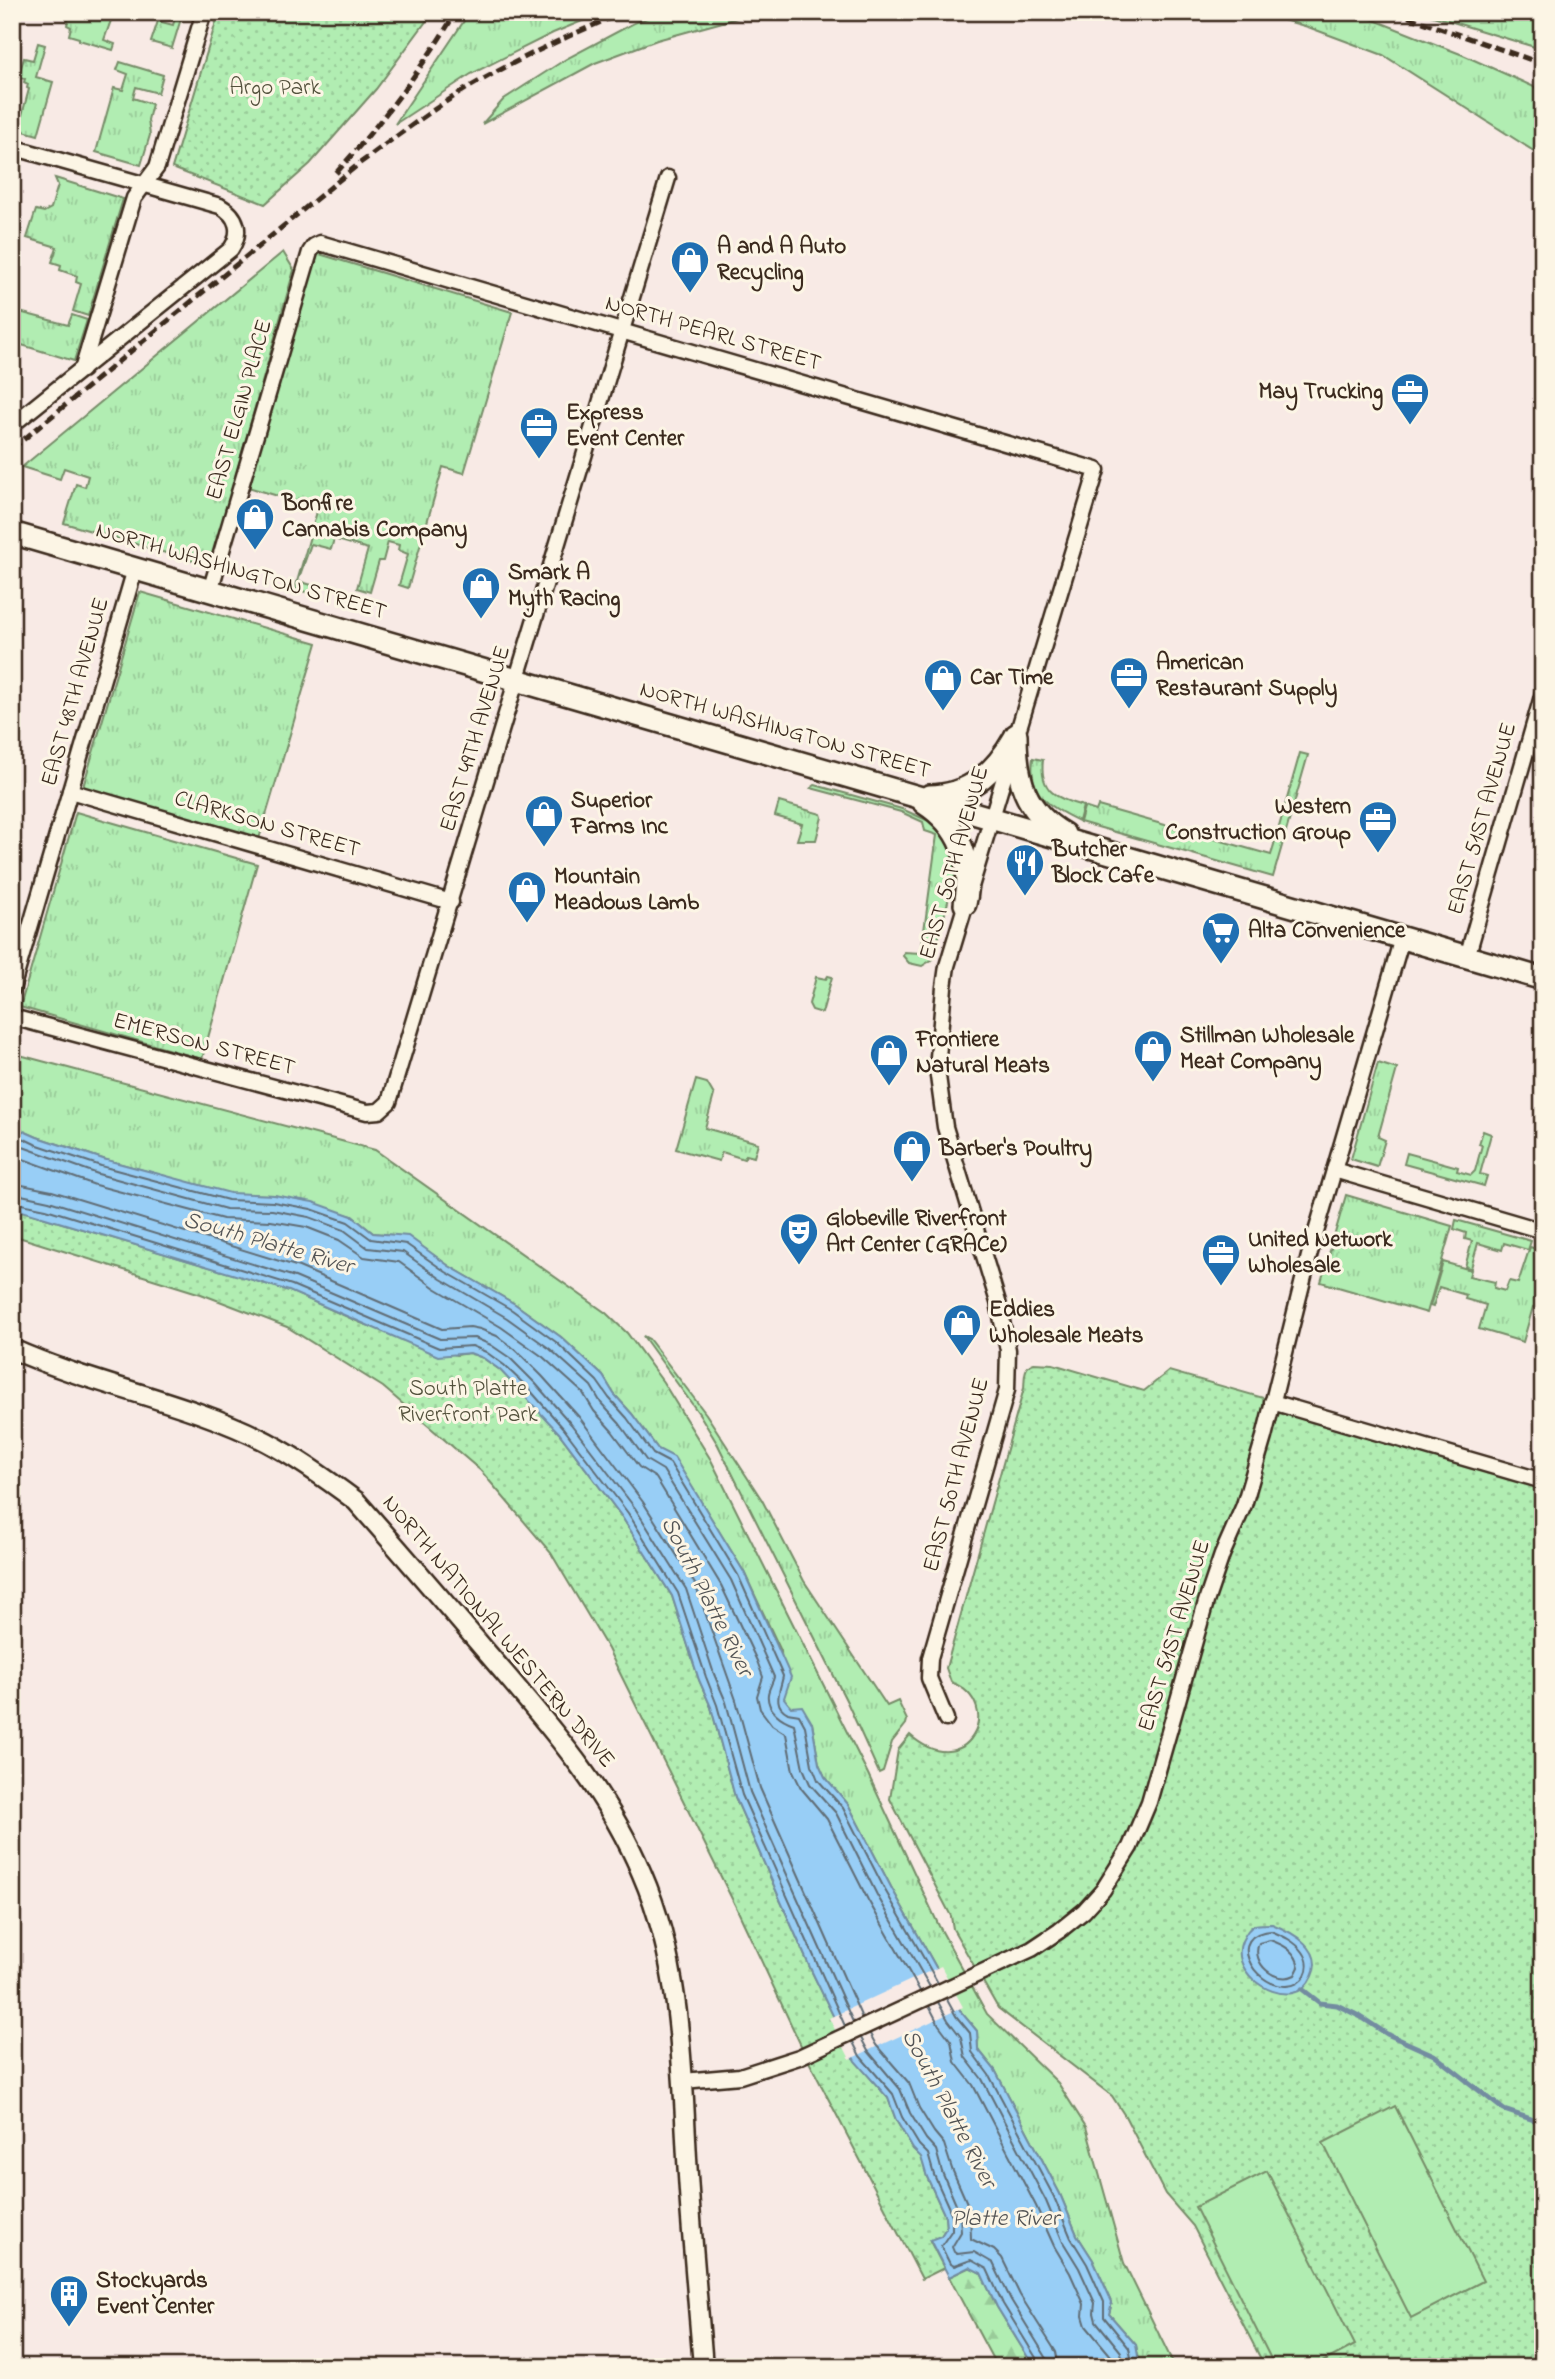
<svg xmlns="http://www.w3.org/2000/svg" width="1555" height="2379" font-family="'Indie Flower',sans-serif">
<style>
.grass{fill:url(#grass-tufts);stroke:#768c68;stroke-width:2}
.forest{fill:url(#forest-firs);stroke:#768c68;stroke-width:2}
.park{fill:url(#park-dots);stroke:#768c68;stroke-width:2}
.garden{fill:#b1edb2;stroke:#768c68;stroke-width:2}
.water{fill:#98cef6;stroke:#738ca0;stroke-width:2}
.pier{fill:#f8eae5}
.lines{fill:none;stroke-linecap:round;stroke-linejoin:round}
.shore{stroke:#606c74;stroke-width:2}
.stream{stroke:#738ca0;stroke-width:5}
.minor-casing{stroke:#3b2a1e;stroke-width:19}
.tertiary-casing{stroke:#3b2a1e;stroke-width:23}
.secondary-casing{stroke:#3b2a1e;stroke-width:26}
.minor{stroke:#fcf5e5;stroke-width:14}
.tertiary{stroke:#fcf5e5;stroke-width:18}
.secondary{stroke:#fcf5e5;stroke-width:21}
.rail{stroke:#3b2a1e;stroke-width:5;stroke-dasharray:10 5;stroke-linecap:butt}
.labels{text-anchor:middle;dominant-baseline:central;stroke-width:6;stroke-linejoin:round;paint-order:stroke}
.park-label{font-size:23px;fill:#53513c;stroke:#fcf5e5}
.poi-label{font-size:23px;font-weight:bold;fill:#3b2a1e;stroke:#fcf5e5;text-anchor:start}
.street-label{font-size:23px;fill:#3b2a1e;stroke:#fcf5e5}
.water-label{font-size:24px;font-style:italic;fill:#525354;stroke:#fcf5e5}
</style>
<defs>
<pattern id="grass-tufts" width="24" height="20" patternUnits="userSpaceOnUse" patternTransform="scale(1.75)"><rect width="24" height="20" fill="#b1edb2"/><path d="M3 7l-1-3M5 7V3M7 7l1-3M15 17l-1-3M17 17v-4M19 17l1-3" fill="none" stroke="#99cb99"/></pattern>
<pattern id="forest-firs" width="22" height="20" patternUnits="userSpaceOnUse" patternTransform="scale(1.75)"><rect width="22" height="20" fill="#b1edb2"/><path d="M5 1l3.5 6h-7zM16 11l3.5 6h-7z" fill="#99cb99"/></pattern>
<pattern id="park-dots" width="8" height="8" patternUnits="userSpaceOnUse" patternTransform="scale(1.75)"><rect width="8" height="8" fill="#b1edb2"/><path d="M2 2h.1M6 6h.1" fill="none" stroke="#99cb99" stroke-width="1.8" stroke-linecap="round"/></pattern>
</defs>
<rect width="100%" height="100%" fill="#f8eae5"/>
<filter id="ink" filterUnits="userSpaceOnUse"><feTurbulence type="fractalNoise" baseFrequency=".0143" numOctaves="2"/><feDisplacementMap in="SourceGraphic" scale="14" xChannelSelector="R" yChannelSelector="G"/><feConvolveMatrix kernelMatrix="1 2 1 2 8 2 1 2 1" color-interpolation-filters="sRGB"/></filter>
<g filter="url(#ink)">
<g class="grass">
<polygon points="70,12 114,12 104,40 115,44 113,50 79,40 79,38 69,35 71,27 67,25"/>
<polygon points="177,12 183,12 172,48 151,42 158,21 173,25"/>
<polygon points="470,12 604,12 553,33 471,74 395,124"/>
<polygon points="662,12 759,12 657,40 595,63 482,124 504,99 566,59 634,23"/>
<polygon points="1255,12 1354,12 1463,55 1543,91 1543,148 1540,155 1383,55 1308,27"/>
<polygon points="1420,12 1543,12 1543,50 1541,49"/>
<polygon points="38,43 45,45 36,77 53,82 38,135 12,128 12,116 18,118 20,115 22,115 29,89 27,88 28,84 24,82 25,79 18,77 24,58 33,60"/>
<polygon points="120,62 163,75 158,93 136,87 133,98 152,104 148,120 150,135 141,165 96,152 114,88 123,90 128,74 117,70"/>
<polygon points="55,178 123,199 88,316 73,311 81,284 76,282 77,276 60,270 61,265 52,262 57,247 27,238 36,210 44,212 51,208 58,185"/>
<polygon points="283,252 294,270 210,566 64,523 76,484 85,487 88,476 64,468 60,479 22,467"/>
<polygon points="316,253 512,312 464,473 443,467 408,588 399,585 408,554 398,550 399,545 388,542 383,561 379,561 370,592 357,588 368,549 334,539 331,549 311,544 298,581 315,586 313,594 295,589 318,508 248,487"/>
<polygon points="12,310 68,325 72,315 87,320 74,361 12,342"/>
<polygon points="140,592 317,643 259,839 83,787"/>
<polygon points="1300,753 1308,755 1273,877 1080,822 1084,807 1096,811 1098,806 1271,855"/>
<path d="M1033,758L1043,760C1039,791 1057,799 1083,806L1079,821C1049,807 1028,795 1033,758Z"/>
<polygon points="815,785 902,809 929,821 949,840 957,867 933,959 922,966 909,963 903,956 904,952 921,953 937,835 925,831 923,822 901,812 811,788"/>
<polygon points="779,802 821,814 822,817 816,840 797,840 802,824 775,816"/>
<polygon points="76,812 257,864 202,1059 20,1007"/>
<polygon points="828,976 832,977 822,1013 812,1010 809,1004 816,977 826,979"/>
<polygon points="12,1053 375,1150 606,1313 627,1333 663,1382 711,1460 868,1774 939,1926 987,2014 1058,2083 1086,2127 1124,2263 1175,2367 1140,2367 1136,2345 1109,2314 1112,2302 1093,2260 1077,2235 1060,2194 995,2070 978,2049 977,2031 961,2012 891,1887 848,1804 825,1777 819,1764 812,1723 791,1707 783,1698 781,1651 744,1572 674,1458 658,1449 632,1414 614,1394 603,1376 561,1337 515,1304 449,1266 408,1237 373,1233 352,1216 274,1195 230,1194 103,1159 37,1137 12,1126"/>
<polygon points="1378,1063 1397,1069 1378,1137 1385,1140 1377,1167 1351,1159"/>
<polygon points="696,1080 707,1083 714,1095 705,1128 758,1143 754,1157 746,1155 744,1159 722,1152 719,1161 676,1149"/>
<polygon points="1483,1131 1491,1134 1480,1174 1487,1176 1484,1186 1404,1164 1407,1153 1458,1167 1457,1171 1471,1175 1475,1171 1482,1145 1479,1144"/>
<polygon points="1346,1195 1452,1226 1427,1313 1321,1282"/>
<polygon points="1456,1220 1531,1241 1528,1250 1504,1243 1502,1250 1478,1243 1471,1268 1465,1267 1472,1241 1465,1239 1466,1233 1454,1229"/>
<polygon points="1530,1247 1543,1251 1543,1309 1533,1307 1523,1342 1479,1329 1486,1305 1465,1299 1466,1295 1439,1287 1433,1307 1430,1306 1443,1262 1471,1270 1469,1276 1495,1282 1494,1288 1505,1291 1509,1281 1518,1283"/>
<polygon points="643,1336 649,1339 706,1414 762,1500 804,1581 887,1706 898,1701 907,1720 906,1724 892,1742 883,1771 879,1773 847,1702 718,1445 700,1415"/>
</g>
<polygon class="forest" points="970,2267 981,2273 997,2307 1034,2367 997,2367 949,2277"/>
<g class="park">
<polygon points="219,12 433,12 376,89 310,164 265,204 172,168"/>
<polygon points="12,1208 290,1291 361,1323 456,1355 470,1353 483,1358 500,1370 524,1394 559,1433 622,1517 672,1596 699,1680 711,1707 735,1797 812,1972 855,2060 888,2098 896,2120 913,2149 921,2156 927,2177 945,2216 946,2228 941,2236 930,2241 944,2268 922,2279 804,2052 737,1909 608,1649 551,1553 481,1471 383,1387 287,1327 201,1294 12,1235"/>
<path d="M1034,1363L1053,1364L1144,1391L1169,1371L1543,1478V2367H1265L1193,2226L1165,2194L1125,2116L1112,2096L998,2008L953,1929L951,1916L890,1799L898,1750L910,1735C966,1785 1008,1705 951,1682L946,1668L1024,1388C1025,1378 1023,1366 1034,1363Z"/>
</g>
<g class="garden">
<polygon points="1395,2106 1483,2281 1411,2318 1323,2143"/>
<polygon points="1267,2171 1355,2345 1313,2367 1275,2367 1195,2207"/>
</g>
<g class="water">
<polygon points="12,1126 37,1137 103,1159 230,1193 274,1195 313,1202 352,1216 373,1233 408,1236 449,1266 515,1304 561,1337 603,1376 614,1394 632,1414 658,1449 674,1457 744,1572 791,1677 784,1698 791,1707 802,1706 812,1723 819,1764 825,1777 848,1804 891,1887 961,2012 977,2031 978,2049 995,2070 1060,2194 1077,2235 1093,2260 1112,2302 1109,2314 1136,2345 1140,2367 1034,2367 997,2307 981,2273 969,2267 949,2277 930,2240 941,2236 946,2228 945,2216 927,2177 921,2157 913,2149 896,2120 888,2098 855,2061 812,1972 735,1797 711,1707 699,1680 672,1596 622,1517 559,1433 500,1370 483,1358 470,1353 438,1356 289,1291 12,1208"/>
<path d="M1272,1924C1292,1932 1325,1949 1312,1976C1308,1985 1303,1991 1293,1993C1267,1998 1230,1969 1242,1941C1245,1935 1248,1928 1255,1925C1260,1924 1267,1924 1272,1924Z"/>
</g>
<polygon class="pier" points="941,1966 963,2007 850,2059 829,2018"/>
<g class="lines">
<g class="shore">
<path d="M12,1133L35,1144L101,1166L228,1200L273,1202L311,1209L348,1222L371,1239L406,1244L446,1272L512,1310L556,1342L597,1381L609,1398L627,1418L653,1454L670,1463L738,1575L783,1676C781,1689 771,1705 788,1713C791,1714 795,1714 799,1715L805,1726L812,1765L818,1780L843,1808L885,1890L938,1983"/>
<path d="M12,1143L98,1174L226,1209L272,1210L309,1217L344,1230L368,1248L403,1252L441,1279L507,1318L550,1349L591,1386L601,1403L620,1424L646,1460L663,1470L731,1580L774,1677C773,1682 769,1688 768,1694C766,1710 782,1720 794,1724L803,1768L810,1784L836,1813L877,1895L930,1987"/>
<polyline points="12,1155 95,1185 223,1219 271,1221 306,1227 339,1240 364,1257 399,1262 435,1288 501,1327 543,1357 583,1393 594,1411 612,1431 639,1467 656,1478 721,1585 757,1661 763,1677 757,1696 760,1709 772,1725 786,1734 793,1771 801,1788 827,1819 868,1900 920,1991"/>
<polyline points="12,1183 52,1191 299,1267 442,1329 470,1327 480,1329 497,1336 516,1350 542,1376 579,1417 643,1502 695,1584 736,1700 760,1788 862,2018"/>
<polyline points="12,1193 49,1201 295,1277 440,1339 475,1338 491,1345 510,1358 535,1383 571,1424 635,1508 686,1589 714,1674 726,1702 750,1792 853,2022"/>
<polyline points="12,1202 46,1209 292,1285 439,1348 472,1346 486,1352 504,1365 529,1389 564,1429 628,1513 678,1593 706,1677 717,1705 742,1795 845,2026"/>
<path d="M1271,1931C1283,1936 1295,1941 1303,1952C1314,1967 1304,1987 1285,1986C1253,1986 1225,1934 1271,1931Z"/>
<path d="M1270,1940C1284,1945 1296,1951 1299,1967L1295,1975C1276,1985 1250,1963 1259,1943Z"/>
<polyline points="946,1998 956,2016 970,2033 972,2052 989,2075 1054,2197 1071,2238 1087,2264 1104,2302 1104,2317 1129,2348 1133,2367"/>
<polyline points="938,2002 948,2020 961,2037 965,2057 982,2079 1046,2201 1063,2242 1079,2268 1095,2303 1094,2313 1096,2321 1121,2352 1124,2367"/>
<polyline points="929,2006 939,2025 951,2041 955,2062 973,2085 1036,2206 1054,2246 1070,2273 1084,2304 1083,2316 1086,2326 1111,2356 1113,2367"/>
<polyline points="870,2034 876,2045 909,2083 919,2108 934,2132 944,2144 952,2169 970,2210 971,2239 994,2250 1002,2258 1020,2295 1056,2352 1059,2367"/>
<polyline points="861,2038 868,2051 900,2089 910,2113 926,2139 936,2150 942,2172 960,2214 961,2232 952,2247 954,2252 957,2254 974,2252 993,2263 1011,2300 1046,2357 1048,2367"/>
<polyline points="853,2042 860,2056 893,2094 902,2117 919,2145 928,2154 934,2175 952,2215 952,2230 941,2246 950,2264 954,2266 971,2260 987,2269 1003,2304 1038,2361 1039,2367"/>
</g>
<polyline class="stream" points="1302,1989 1320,2003 1337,2005 1361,2017 1387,2034 1434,2055 1504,2110 1543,2123"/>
<g class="minor-casing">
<g id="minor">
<path d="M12,147L220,206C238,216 242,232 231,249L12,425"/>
<polyline points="82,370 134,198 157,167 204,12"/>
<polyline points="210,591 310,252 314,246 320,243 1097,470 947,966 944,987 937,1069 945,1127 998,1302 1008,1350 1007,1390 930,1658 929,1678 946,1719"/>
<polyline points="70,791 451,902"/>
<polyline points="1467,957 1543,693"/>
<polyline points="12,989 135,569"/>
<polyline points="12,1017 367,1112 379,1111 389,1102 668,178"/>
<polyline points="1334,1170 1543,1231"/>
<polyline points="1272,1402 1543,1481"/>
<polyline points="683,2081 740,2076 799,2057 1032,1949 1059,1931 1084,1911 1103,1890 1130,1847 1149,1802 1206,1602 1222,1555 1244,1505 1264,1437 1309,1256 1402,938"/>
</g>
</g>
<g class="tertiary-casing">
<path id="tertiary" d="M12,1349C95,1386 187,1401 267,1442C299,1459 328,1480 356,1501C403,1554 449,1608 495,1662C552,1729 608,1792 642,1874C683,1968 682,2076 688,2176C692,2240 698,2303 703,2367"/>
</g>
<g class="secondary-casing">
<g id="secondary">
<polyline points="12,533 1543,979"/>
<path d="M1016,735C1016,778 1024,811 1064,834"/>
<path d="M929,796C970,796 996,771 1015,737"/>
<path d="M924,803C960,826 974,863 965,904"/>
</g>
</g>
<use href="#minor" class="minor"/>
<use href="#tertiary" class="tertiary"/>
<use href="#secondary" class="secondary"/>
<g class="rail">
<polyline points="1394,12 1543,64"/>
<path d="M336,173C381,123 421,70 456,12"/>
<path d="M12,449L360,163C393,139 426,114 461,92C513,61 569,35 625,12"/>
</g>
</g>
</g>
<defs>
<g id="shop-pin" transform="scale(2.0125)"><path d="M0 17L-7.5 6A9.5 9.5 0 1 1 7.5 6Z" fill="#1f6fb2" stroke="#fcf5e5"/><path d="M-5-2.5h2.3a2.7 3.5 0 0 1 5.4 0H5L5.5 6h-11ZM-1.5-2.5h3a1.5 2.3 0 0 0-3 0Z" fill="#fff"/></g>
<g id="office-pin" transform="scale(2.0125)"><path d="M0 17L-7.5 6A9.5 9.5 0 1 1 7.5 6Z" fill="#1f6fb2" stroke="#fcf5e5"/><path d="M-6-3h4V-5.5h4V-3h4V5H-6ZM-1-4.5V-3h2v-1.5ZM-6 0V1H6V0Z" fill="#fff"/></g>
<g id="restaurant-pin" transform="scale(2.0125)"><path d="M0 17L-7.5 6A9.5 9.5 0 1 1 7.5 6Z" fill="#1f6fb2" stroke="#fcf5e5"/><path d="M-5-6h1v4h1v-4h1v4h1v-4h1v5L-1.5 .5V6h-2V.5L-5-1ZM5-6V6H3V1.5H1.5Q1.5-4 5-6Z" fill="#fff"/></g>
<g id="supermarket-pin" transform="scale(2.0125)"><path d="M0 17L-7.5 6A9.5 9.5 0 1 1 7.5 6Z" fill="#1f6fb2" stroke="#fcf5e5"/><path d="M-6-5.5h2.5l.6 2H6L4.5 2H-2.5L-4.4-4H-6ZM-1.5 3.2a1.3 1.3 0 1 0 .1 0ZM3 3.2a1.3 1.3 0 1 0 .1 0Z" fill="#fff"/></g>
<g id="theatre-pin" transform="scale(2.0125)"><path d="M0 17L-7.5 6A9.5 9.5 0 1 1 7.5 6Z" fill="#1f6fb2" stroke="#fcf5e5"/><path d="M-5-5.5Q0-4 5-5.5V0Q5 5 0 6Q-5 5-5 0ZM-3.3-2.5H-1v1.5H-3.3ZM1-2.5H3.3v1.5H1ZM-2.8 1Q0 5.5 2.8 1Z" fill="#fff"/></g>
<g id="building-pin" transform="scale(2.0125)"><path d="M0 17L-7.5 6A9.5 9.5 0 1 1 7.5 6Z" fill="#1f6fb2" stroke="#fcf5e5"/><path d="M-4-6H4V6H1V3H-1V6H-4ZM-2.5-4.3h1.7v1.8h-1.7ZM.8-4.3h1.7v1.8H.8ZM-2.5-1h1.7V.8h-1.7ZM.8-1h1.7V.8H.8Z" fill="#fff"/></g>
</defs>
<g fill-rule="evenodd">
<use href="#shop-pin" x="690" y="260"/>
<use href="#office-pin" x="1410" y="392"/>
<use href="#office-pin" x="539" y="426"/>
<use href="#shop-pin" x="255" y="517"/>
<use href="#shop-pin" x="481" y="586"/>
<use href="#office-pin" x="1129" y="676"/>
<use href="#shop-pin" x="943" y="678"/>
<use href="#shop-pin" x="544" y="814"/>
<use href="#office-pin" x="1378" y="820"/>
<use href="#restaurant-pin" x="1025" y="863"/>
<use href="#shop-pin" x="527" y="890"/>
<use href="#supermarket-pin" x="1221" y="931"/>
<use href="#shop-pin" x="1153" y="1049"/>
<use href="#shop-pin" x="889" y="1053"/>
<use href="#shop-pin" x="912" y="1149"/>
<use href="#theatre-pin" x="799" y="1232"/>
<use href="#office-pin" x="1221" y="1253"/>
<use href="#shop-pin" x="962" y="1323"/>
<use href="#building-pin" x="69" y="2294"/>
</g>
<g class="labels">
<g class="park-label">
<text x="275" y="88">Argo Park</text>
<text x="468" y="1389">South Platte<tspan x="468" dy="26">Riverfront Park</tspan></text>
</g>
<g class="poi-label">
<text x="717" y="247">A and A Auto<tspan x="717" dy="26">Recycling</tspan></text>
<text x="1383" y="392" text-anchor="end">May Trucking</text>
<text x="566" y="413">Express<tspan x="566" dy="26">Event Center</tspan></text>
<text x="282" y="504">Bonfire<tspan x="282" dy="26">Cannabis Company</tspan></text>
<text x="508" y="573">Smark A<tspan x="508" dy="26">Myth Racing</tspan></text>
<text x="1156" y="663">American<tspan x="1156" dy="26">Restaurant Supply</tspan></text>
<text x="970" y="678">Car Time</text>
<text x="571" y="801">Superior<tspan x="571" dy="26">Farms Inc</tspan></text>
<text x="1351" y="807" text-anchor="end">Western<tspan x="1351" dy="26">Construction Group</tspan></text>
<text x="1052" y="850">Butcher<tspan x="1052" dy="26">Block Cafe</tspan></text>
<text x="554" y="877">Mountain<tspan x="554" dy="26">Meadows Lamb</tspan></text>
<text x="1248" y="931">Alta Convenience</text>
<text x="1180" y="1036">Stillman Wholesale<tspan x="1180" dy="26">Meat Company</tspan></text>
<text x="916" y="1040">Frontiere<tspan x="916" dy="26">Natural Meats</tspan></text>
<text x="939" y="1149">Barber's Poultry</text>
<text x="826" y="1219">Globeville Riverfront<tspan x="826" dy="26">Art Center (GRACe)</tspan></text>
<text x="1248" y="1240">United Network<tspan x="1248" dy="26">Wholesale</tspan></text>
<text x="989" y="1310">Eddies<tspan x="989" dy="26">Wholesale Meats</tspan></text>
<text x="96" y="2281">Stockyards<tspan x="96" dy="26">Event Center</tspan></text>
</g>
<g class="street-label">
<text transform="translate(713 334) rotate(16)">NORTH PEARL STREET</text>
<text transform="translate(240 410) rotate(-74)">EAST ELGIN PLACE</text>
<text transform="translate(241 572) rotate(16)">NORTH WASHINGTON STREET</text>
<text transform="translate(76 692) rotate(-74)">EAST 48TH AVENUE</text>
<text transform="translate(785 731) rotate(16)">NORTH WASHINGTON STREET</text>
<text transform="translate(476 739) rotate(-73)">EAST 49TH AVENUE</text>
<text transform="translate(1483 819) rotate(-74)">EAST 51ST AVENUE</text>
<text transform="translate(267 825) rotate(16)">CLARKSON STREET</text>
<text transform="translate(955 863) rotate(-74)">EAST 50TH AVENUE</text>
<text transform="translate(204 1045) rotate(15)">EMERSON STREET</text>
<text transform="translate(957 1475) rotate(-75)">EAST 50TH AVENUE</text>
<text transform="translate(498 1632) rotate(50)">NORTH NATIONAL WESTERN DRIVE</text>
<text transform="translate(1175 1636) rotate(-73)">EAST 51ST AVENUE</text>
</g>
<g class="water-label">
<text transform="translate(268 1244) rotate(16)">South Platte River</text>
<text transform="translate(706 1597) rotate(63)">South Platte River</text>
<text transform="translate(948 2109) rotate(62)">South Platte River</text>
<text x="1005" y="2219">Platte River</text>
</g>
</g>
<rect width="1555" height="2379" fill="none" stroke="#fcf5e5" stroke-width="42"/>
<rect x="21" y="21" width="1513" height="2337" fill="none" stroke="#3b2a1e" stroke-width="2.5" filter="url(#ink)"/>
</svg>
